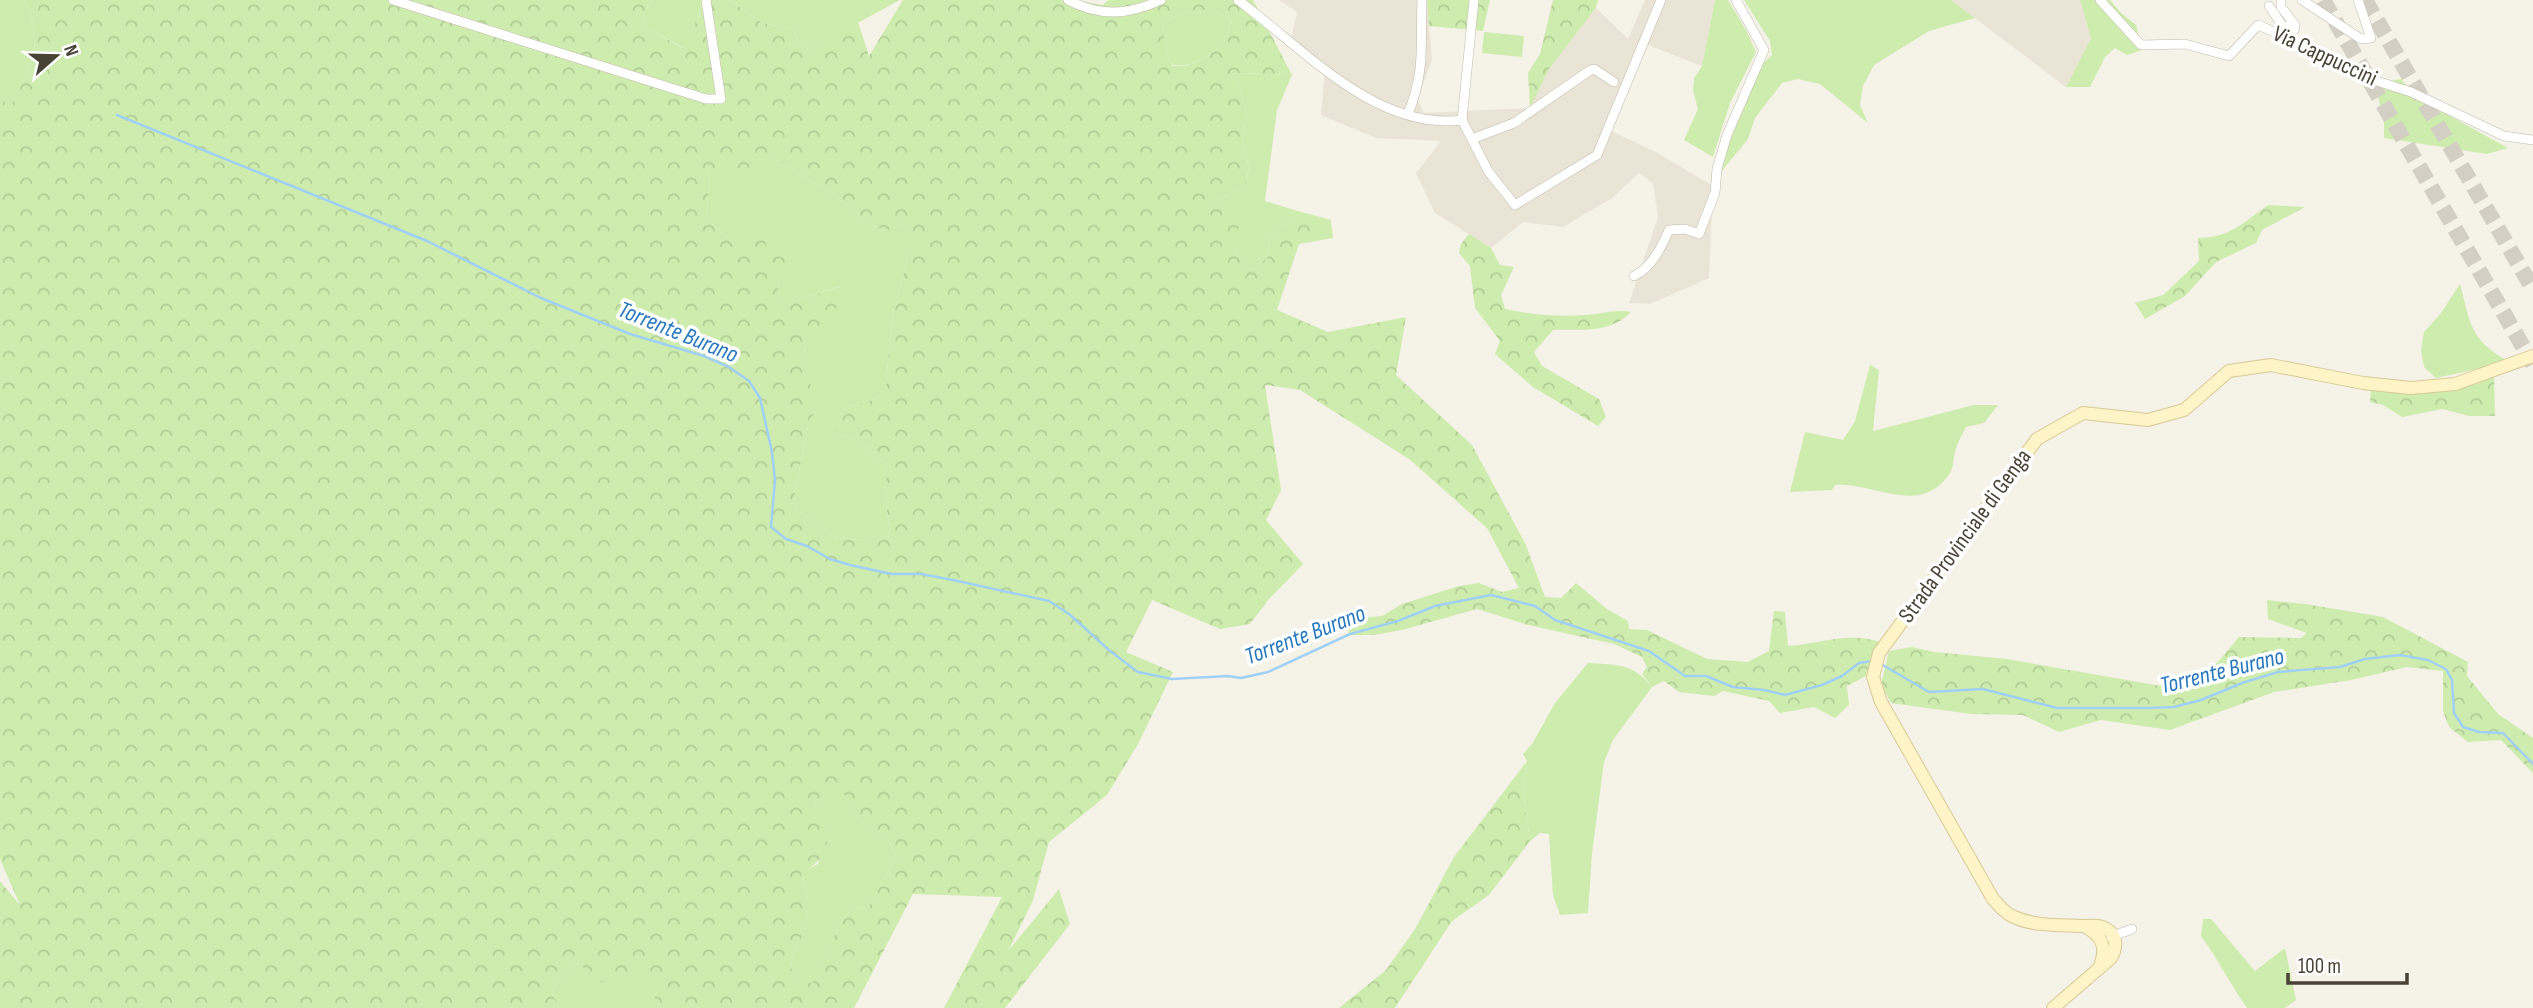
<svg xmlns="http://www.w3.org/2000/svg" width="2533" height="1008" font-family="'Sofia Sans Condensed',sans-serif">
<style>
.residential{fill:#eae4d6}
.green{fill:#ceecae}
.forest{fill:url(#forest-crowns);fill-rule:evenodd}
.lines{fill:none;stroke-linecap:round;stroke-linejoin:round}
.stream{stroke:#a1d0f6;stroke-width:2.5}
.highway-tunnel{stroke:#d3cfc4;stroke-width:16;stroke-dasharray:16 8;stroke-linecap:butt}
.street-casing{stroke:#c2baaa;stroke-width:10}
.secondary-casing{stroke:#d8c995;stroke-width:14}
.street{stroke:#fff;stroke-width:9}
.secondary{stroke:#fff4c8;stroke-width:12}
.labels{text-anchor:middle;dominant-baseline:central;stroke-width:7;stroke-linejoin:round;paint-order:stroke}
.street-label{font-size:23px;fill:#494336;stroke:#fff}
.water-label{font-size:24px;font-style:italic;fill:#2678be;stroke:#fff}
</style>
<defs>
<pattern id="forest-crowns" width="20" height="18" patternUnits="userSpaceOnUse" patternTransform="scale(1.75)"><rect width="20" height="18" fill="#ceecae"/><path d="M2 6a3 3 0 1 1 6 0M12 15a3 3 0 1 1 6 0" fill="none" stroke="#b2cc96"/></pattern>
</defs>
<rect width="100%" height="100%" fill="#f5f2e8"/>
<g class="residential">
<polygon points="1279,0 1427,0 1432,60 1418,98 1423,113 1529,108 1549,69 1596,8 1628,39 1645,0 1715,0 1702,66 1643,43 1607,129 1654,151 1713,186 1709,278 1650,304 1629,303 1658,217 1653,183 1639,173 1612,198 1563,227 1523,222 1491,248 1435,213 1416,173 1441,141 1376,138 1321,115 1325,70 1290,44 1297,12"/>
<polygon points="1951,0 2080,0 2091,38 2066,87"/>
</g>
<g class="green">
<path d="M0,0H24C46,42 31,65 12,104L0,102Z"/>
<polygon points="653,0 703,0 698,18 684,48 647,28 642,19 645,11"/>
<polygon points="730,0 900,0 804,52 792,29 762,23"/>
<polygon points="1715,0 1728,0 1746,30 1756,52 1730,103 1713,157 1684,140 1698,109 1693,91 1694,78 1702,66"/>
<polygon points="1744,0 1951,0 1975,18 1929,31 1874,65 1863,86 1860,105 1868,123 1820,84 1798,79 1782,83 1755,118 1748,139 1720,173 1732,133 1763,63 1772,55 1770,41"/>
<polygon points="2080,0 2110,0 2121,13 2136,25 2142,50 2127,55 2115,48 2105,57 2090,87 2066,87 2091,38"/>
<path d="M1190,10H1213L1231,19C1230,24 1229,31 1227,36C1219,53 1191,69 1173,65L1169,61L1162,23Z"/>
<polygon points="1484,32 1524,36 1522,57 1482,53"/>
<path d="M1235,73L1292,75L1277,110L1265,201L1294,210L1289,222C1271,229 1269,240 1267,258L1251,270L1234,252L1236,232L1214,206L1219,199L1245,187L1249,167L1243,145L1246,110Z"/>
<polygon points="2401,79 2422,103 2450,116 2508,148 2487,154 2384,138 2384,122 2378,96 2362,86"/>
<polygon points="754,154 767,154 837,197 873,226 886,231 904,223 917,236 908,257 891,325 886,386 876,399 847,407 836,432 867,446 887,466 885,494 890,536 873,542 833,536 797,510 795,491 807,431 814,409 804,349 813,335 829,318 841,286 794,301 778,301 779,278 734,244 707,219 709,170"/>
<path d="M2460,284C2470,321 2469,339 2506,360L2487,367L2436,378L2424,367L2421,351L2424,332L2441,313Z"/>
<path d="M1870,365L1879,370L1873,431L1974,405H1998L1984,423L1966,427C1962,435 1957,443 1955,452C1953,459 1954,466 1950,473C1920,518 1876,482 1835,485L1832,490L1790,492L1805,432L1843,440L1855,421Z"/>
<path d="M1588,663C1617,665 1633,663 1652,687L1613,740L1604,762L1592,853L1588,913L1560,915L1553,895L1549,834L1540,833L1530,841L1523,791L1527,761L1523,754L1532,744L1555,703Z"/>
<path d="M834,778L863,823L889,842L897,857L868,908L854,909L843,918L812,984L795,980C786,962 796,950 803,933C806,926 807,914 807,906C808,896 803,884 801,873L818,864L827,830L819,816L815,804Z"/>
<path d="M2203,919H2211L2255,971L2285,948L2296,1000L2285,1008H2247C2230,984 2218,959 2201,936Z"/>
<polygon points="579,963 649,965 680,1000 700,1008 559,1008 552,993 562,975"/>
</g>
<g class="forest">
<path d="M24,0H653L645,11L642,19L647,28L683,48L698,18L703,0H730L762,23L792,29L804,52L858,22L869,56L903,0H1077L1102,5L1109,0H1253L1292,75L1235,73L1246,110L1243,145L1249,167L1245,187L1219,199L1214,206L1242,209L1234,252L1251,270L1267,258C1269,240 1271,229 1289,222L1294,210L1331,220L1333,238L1299,244L1277,310L1328,332L1406,317L1396,375L1472,445L1526,545L1545,597L1561,598L1576,583L1607,609L1628,621L1629,629L1647,630L1707,659L1748,662L1769,651L1774,611L1785,612L1788,646C1818,644 1850,631 1880,642L1873,651L1866,676L1847,686L1849,705L1835,718L1814,707L1780,713L1769,701L1723,691L1714,696L1679,692L1664,681L1652,687L1642,674L1647,667L1642,657L1614,644L1528,625L1477,609L1402,630L1374,635H1349L1346,619L1382,616L1402,604L1459,586L1479,583L1502,592L1519,588L1487,528L1409,459L1300,390L1265,385L1281,490L1266,520L1303,564L1269,599L1250,624L1220,629L1152,600L1126,652L1173,672L1138,744L1107,795L1049,842L1033,900L1009,950L1059,889L1070,924L1005,1008H944L1002,897L913,894L854,1008H700L680,1000L660,1003L645,987L648,966L599,983L579,963L562,975L552,993L559,1008H0V881L20,905L0,859V102L12,103C31,65 46,42 24,0ZM1190,10H1213L1231,19C1230,24 1229,31 1227,36C1219,53 1191,69 1173,66L1169,61L1162,23ZM754,154H767L837,197L873,226L886,231L904,223L916,236L908,257L891,325L886,386L876,399L847,407L825,422L836,432L867,446L887,466L885,494L890,536L873,542L833,536L797,510L795,491L807,431L815,409L804,349C819,325 841,315 842,286L794,301H778L779,278L799,270L794,257L766,248L765,233L754,230L734,244L707,219L709,171L748,169ZM834,779L863,823L889,842L897,857L868,908L854,909L843,918L812,983L795,980C786,962 796,950 803,934C806,926 807,915 807,906C808,896 803,884 801,874C817,864 830,852 827,831C826,823 818,813 815,804Z"/>
<polygon points="1427,0 1490,0 1483,31 1429,26"/>
<polygon points="1553,0 1598,0 1596,8 1549,69 1530,108 1528,73 1540,54"/>
<path d="M2268,205L2305,207L2262,230L2256,243L2216,262L2185,296L2145,319L2135,303L2163,295L2199,261L2198,238C2230,238 2244,222 2268,205Z"/>
<path d="M1469,234L1491,248L1500,265L1514,267L1501,295L1505,309C1532,315 1560,317 1587,315C1603,314 1615,309 1631,312C1610,334 1581,329 1553,330L1534,352L1542,366L1599,399L1606,417L1598,426L1533,387L1495,354L1500,341L1475,308L1470,266L1459,253L1461,244Z"/>
<path d="M2494,376L2495,416H2469L2442,409L2402,417L2383,405L2370,402L2371,390C2411,397 2456,388 2494,376Z"/>
<polygon points="2267,600 2305,604 2383,617 2468,662 2467,676 2498,714 2533,738 2533,773 2501,740 2468,742 2449,727 2443,711 2443,671 2407,667 2351,680 2274,692 2170,730 2101,720 2059,732 2023,715 1971,714 1891,703 1881,684 1889,651 1912,647 1934,652 2007,659 2167,687 2217,663 2239,637 2301,638 2307,633 2268,619"/>
<polygon points="1527,761 1523,791 1530,841 1489,895 1452,921 1395,1008 1339,1008 1386,970 1415,929 1454,857"/>
</g>
<g class="lines">
<g class="stream">
<polyline points="117,115 427,241 541,298 630,334 704,356 729,367 749,381 760,398 772,452 775,480 771,527 786,539 807,546 830,559 850,565 892,574 921,574 953,580 1049,601 1069,614 1110,651 1138,672 1172,679 1228,676 1241,678 1268,672 1350,634 1398,621 1435,606 1491,595 1535,606 1555,620 1649,651 1685,676 1706,676 1733,687 1764,690 1785,695 1822,685 1842,676 1859,663 1872,661"/>
<polyline points="1881,664 1929,692 1983,689 2057,708 2148,708 2174,707 2201,700 2242,683 2278,672 2340,667 2365,659 2400,655 2428,660 2446,669 2452,680 2454,713 2463,727 2479,732 2503,733 2533,764"/>
</g>
<g class="highway-tunnel">
<polyline points="2323,0 2533,364"/>
<polyline points="2365,0 2533,289"/>
</g>
<g class="street-casing">
<g id="street">
<polyline points="393,0 706,99 721,99 706,0"/>
<path d="M1068,0C1100,17 1129,15 1161,0"/>
<path d="M1238,0C1302,47 1375,131 1462,120"/>
<polyline points="1474,0 1462,120 1488,171 1515,205 1597,155 1661,0"/>
<polyline points="2100,0 2141,45 2185,44 2229,56 2258,25 2305,45 2355,74 2411,92 2504,136 2533,140"/>
<polyline points="2302,0 2361,39 2371,38 2358,0"/>
<polyline points="2269,6 2282,25 2294,30 2295,25 2281,7 2281,0"/>
<path d="M1408,114C1426,69 1420,46 1422,0"/>
<polyline points="1472,139 1514,123 1589,71 1594,69 1614,82"/>
<path d="M1634,276C1652,267 1661,248 1669,230L1685,229L1699,234L1715,193L1717,169L1727,135L1764,50L1736,0"/>
<polyline points="2111,937 2132,929"/>
</g>
</g>
<g class="secondary-casing">
<g id="secondary">
<path d="M2086,927C2103,937 2107,948 2100,966"/>
<path d="M2053,1008L2111,958C2118,946 2117,932 2102,927C2095,925 2087,926 2080,926C2058,925 2034,926 2014,917C2005,914 1999,905 1993,899L1881,702L1873,677L1879,653L2037,439L2083,413L2148,420L2184,410L2229,371L2271,365L2363,383L2411,388L2455,384L2533,356"/>
</g>
</g>
<use href="#street" class="street"/>
<use href="#secondary" class="secondary"/>
</g>
<g class="labels">
<g class="street-label">
<text transform="translate(2325 56) rotate(25)">Via Cappuccini</text>
<text transform="translate(1965 536) rotate(-54)">Strada Provinciale di Genga</text>
</g>
<g class="water-label">
<text transform="translate(678 332) rotate(22)">Torrente Burano</text>
<text transform="translate(1305 635) rotate(-21)">Torrente Burano</text>
<text transform="translate(2222 671) rotate(-14)">Torrente Burano</text>
</g>
</g>
<g transform="translate(56 56) rotate(70)" stroke="#ffffff" stroke-width="5" paint-order="stroke">
<path d="M0-5L12 26L0 18L-12 26Z" fill="#494336"/>
<text y="-10" font-size="19" font-weight="bold" text-anchor="middle" fill="#494336">N</text>
</g>
<path d="M2288 973v10h119v-10" fill="none" stroke="#494336" stroke-width="3.5"/>
<text x="2298" y="973" font-size="21" fill="#494336" stroke="#ffffff" stroke-width="5" paint-order="stroke">100 m</text>
</svg>
